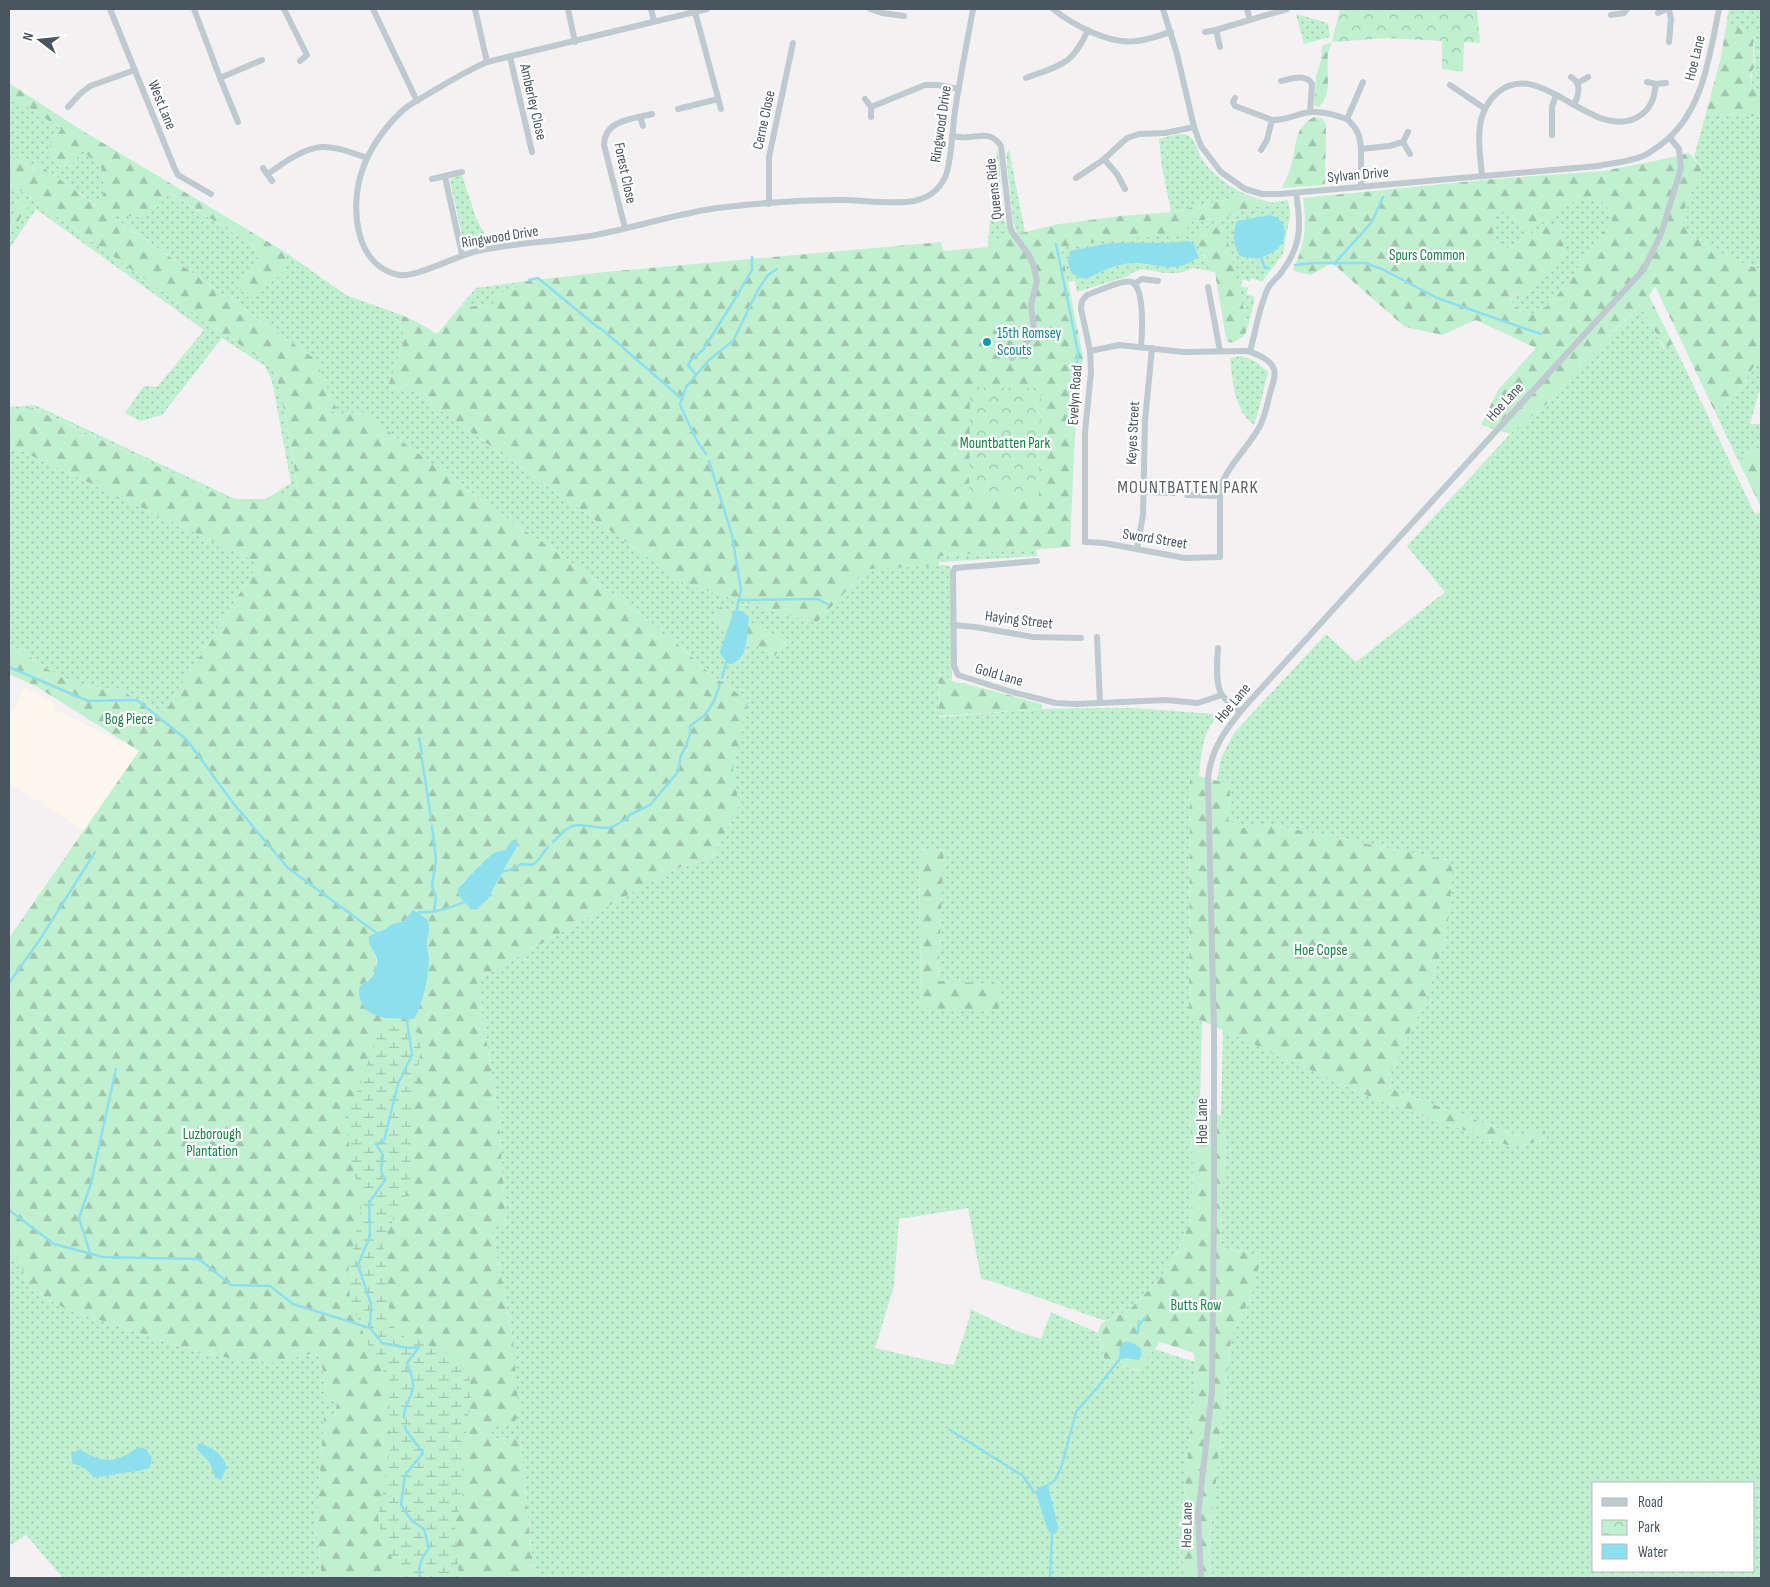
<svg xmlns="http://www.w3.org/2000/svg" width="1770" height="1587" font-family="'Sofia Sans Condensed',sans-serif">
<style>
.commercial{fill:#fcf7ec}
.grass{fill:url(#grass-dots);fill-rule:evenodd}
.forest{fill:url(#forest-firs);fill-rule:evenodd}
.wetland{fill:url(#wetland-marsh)}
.park{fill:url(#park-crowns)}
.water{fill:#8edfed}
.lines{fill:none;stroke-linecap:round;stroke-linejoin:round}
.stream{stroke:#8edfed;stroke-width:2.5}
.street{stroke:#bfc9d0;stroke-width:6}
.culture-dot{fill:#0f9aa8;stroke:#fff;stroke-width:2}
.labels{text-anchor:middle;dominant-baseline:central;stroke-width:4.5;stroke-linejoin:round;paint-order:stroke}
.street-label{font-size:15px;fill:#49565f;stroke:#fff}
.park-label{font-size:15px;fill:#178246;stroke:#fff}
.culture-label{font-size:15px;fill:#0d838f;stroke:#fff;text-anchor:start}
.quarter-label{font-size:18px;letter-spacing:1px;fill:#5d6266;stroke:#fff}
</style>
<defs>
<pattern id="grass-dots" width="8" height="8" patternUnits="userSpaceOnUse" patternTransform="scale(1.25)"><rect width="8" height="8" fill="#c1f0d0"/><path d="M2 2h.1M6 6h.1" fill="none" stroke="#9fc5ac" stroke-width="1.8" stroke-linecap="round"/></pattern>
<pattern id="forest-firs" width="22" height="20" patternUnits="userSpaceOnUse" patternTransform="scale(1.25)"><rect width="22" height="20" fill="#c1f0d0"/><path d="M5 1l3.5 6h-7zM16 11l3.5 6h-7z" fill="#9fc5ac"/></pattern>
<pattern id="wetland-marsh" width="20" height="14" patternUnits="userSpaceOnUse" patternTransform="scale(1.25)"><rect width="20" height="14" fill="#c1f0d0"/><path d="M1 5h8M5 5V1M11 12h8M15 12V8" fill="none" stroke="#9fc5ac"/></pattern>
<pattern id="park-crowns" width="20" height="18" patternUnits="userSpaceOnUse" patternTransform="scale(1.25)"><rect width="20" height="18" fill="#c1f0d0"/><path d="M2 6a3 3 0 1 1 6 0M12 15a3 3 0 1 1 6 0" fill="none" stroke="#9fc5ac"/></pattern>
</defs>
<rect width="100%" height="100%" fill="#f3f1f1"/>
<polygon class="commercial" points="25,687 55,703 54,709 139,751 85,831 9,783 9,718"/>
<g class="grass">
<path d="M1729,9H1761V91L1753,87C1750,76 1752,77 1754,67C1756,57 1752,48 1755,37L1726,26Z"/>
<polygon points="1296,14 1328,23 1330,37 1304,44"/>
<polygon points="9,94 61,129 46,152 69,168 82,150 101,166 105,191 98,206 38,164 35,170 9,153"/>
<path d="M1706,113L1761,117V269C1746,267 1686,238 1683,223C1680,211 1697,181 1702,169L1694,157Z"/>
<path d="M1178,134C1183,134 1186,134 1190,137C1197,142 1198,154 1203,161C1215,177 1230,187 1247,195L1171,212L1162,167L1159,139Z"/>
<path d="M997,149C1003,171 998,195 1003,217C1005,223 1008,230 1011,236L988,241Z"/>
<polygon points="1009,150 1025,232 1017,234 1013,221 1006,154"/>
<polygon points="462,175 476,218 487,239 467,244 463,239 450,181 452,178"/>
<polygon points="9,183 219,331 270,364 276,375 285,415 297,486 267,502 234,502 34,408 9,411 9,407 35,405 235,499 266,499 291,483 272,381 265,366 222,338 162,415 140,421 125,413 144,386 157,387 204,330 36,209 9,249"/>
<path d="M166,191L254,246L260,264L285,272V252L346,295L401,315L400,327L405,336L389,387L413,391L687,585L816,623L867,569L946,565L951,567L952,680L938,674L939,717L1042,709L1093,708H1134L1213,714L1217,717C1202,732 1201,757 1199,777L1190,775L1189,1014L1202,1020L1200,1105L1194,1106L1190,1121L1193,1166L1191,1220L1177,1254L1157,1282L1130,1309L1106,1321L991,1281L981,1279L968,1208L899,1219L894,1286L875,1348L944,1364L954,1365L970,1316V1309L1014,1330L1041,1339L1051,1312L1098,1333L1105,1361L1140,1371L1148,1357L1154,1349L1195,1362L1196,1369L1182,1518L1184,1578H534L520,1439L491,1438L490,1426L513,1339L491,1225L506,1226L499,1120L477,980L674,869L712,858L739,805L733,770L747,701L709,673L670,637L585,572L495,510L362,412L328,415L315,359L109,214L144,217ZM720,607L786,641L775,656L712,620ZM919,849L944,850L938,981L933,1008H921Z"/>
<path d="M1594,198C1605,202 1611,209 1613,221C1605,230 1597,239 1590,249C1578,266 1553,312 1531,314C1522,315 1515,306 1510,299L1511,296C1516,294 1519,294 1523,293C1535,290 1556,267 1564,257L1563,244L1537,231L1508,248L1499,246C1491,234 1491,225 1497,213L1509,211L1517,220L1522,229L1555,215L1565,206L1578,199Z"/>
<polygon points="1288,200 1290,214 1283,254 1262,282 1251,278 1250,282 1243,279 1241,286 1248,288 1246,294 1255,297 1248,327 1222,228 1212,227 1203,229 1203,256 1212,263 1215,272 1193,268 1180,273 1165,273 1143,269 1131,273 1129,276 1077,292 1075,281 1067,282 1061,248 1193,221 1222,218 1264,204"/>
<polygon points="519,282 517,290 492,305 460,307 476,288"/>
<path d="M1641,305L1664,349L1673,343L1755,514L1761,512V1578H1213L1208,1557L1231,1337L1252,1294L1249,1252L1221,1248L1222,1188L1226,1146L1221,1116L1223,1030L1377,1100L1513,1147L1547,1140L1544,1129L1516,1135L1384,1086L1425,1001L1446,939L1448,860L1273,825L1241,828L1227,819L1230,802V784L1217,781L1221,758L1234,733L1326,634L1356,662L1445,592L1407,546L1510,434L1550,401L1574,372ZM1594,1483H1754V1571H1594Z"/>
<polygon points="1761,354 1761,389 1758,395 1750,424 1761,424 1761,448 1752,451 1738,460 1716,414 1739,391"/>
<path d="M1241,356L1255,361L1268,372L1260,405L1254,425C1233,409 1233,381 1230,358Z"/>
<polygon points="9,445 259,563 164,713 129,695 123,689 90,687 58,676 15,647 9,645"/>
<polygon points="1036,548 1037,556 938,562 940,556"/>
<polygon points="9,1251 19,1259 29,1288 64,1308 202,1354 270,1363 310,1354 321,1357 326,1399 337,1402 335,1416 324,1417 316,1529 322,1578 63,1578 26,1535 9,1546"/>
</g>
<g class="forest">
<polygon points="1726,26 1756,31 1753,45 1754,67 1750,77 1753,87 1761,91 1761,117 1706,113 1721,57"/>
<path d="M1332,42C1331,46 1329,50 1328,53C1326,70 1333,94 1319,107L1314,105L1316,76L1321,60L1322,46Z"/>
<path d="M9,83L78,128L285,252V272L250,299L234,284L260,264L254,246L167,191L161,204L144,217L110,215L315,359L336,408L329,415L362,412L495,510L585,572L670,637L709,673L748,701L733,770L739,805L712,858L674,869L477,980L499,1120L506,1227L491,1225L513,1339L519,1414L513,1425L491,1426L492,1438L520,1439L534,1578H322L316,1529L324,1417L335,1416L337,1402L326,1399L321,1357L310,1354L270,1363L202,1354L64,1308L29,1288L19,1259L9,1251V938L139,751L39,688L9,674V645L15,647L58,676L90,687L123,689L129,695L164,713L259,563L9,445V411L33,408L234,502H267L297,485L285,415L276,375L268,363L219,331L9,183V153L34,170L38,164L97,206L105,191L101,166L82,151L69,168L46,152L61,129L9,94ZM512,840L518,845L493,889L462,883C476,872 486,854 505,850ZM408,916L429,925L427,942L429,959L361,985C384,972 377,956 369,936L385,929L392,924L404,921Z"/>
<path d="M1314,117L1322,118L1326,124L1325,185L1282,188C1285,181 1289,173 1291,166C1297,146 1293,128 1314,117Z"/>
<path d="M1689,153L1702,169C1697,181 1680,211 1683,223C1686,238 1747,267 1761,269V354L1739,391L1716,414L1655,286L1649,296L1673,343L1665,349L1640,305L1576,370L1550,401L1510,434L1481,425L1498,390L1536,348L1476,320L1442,335L1405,327L1332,263L1311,275L1293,271C1305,242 1307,229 1303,198L1494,179L1603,171L1655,161ZM1594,198C1605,202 1611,209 1612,221C1605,230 1597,239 1590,249C1578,266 1553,311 1531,314C1522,315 1515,307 1510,299L1511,296C1516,293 1521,294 1526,292C1540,287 1555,269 1564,257C1563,249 1565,236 1561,229C1554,215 1517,243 1508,248L1499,246C1491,234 1491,225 1497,213L1509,211L1517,220L1522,229L1526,230C1536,225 1546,221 1555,215C1571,204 1573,200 1594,198Z"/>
<polygon points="1247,195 1272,203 1264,204 1222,218 1193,221 1182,235 1104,240 1061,248 1083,357 1081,389 1076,412 1070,547 940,556 938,566 867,569 816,623 687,585 413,391 388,387 405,337 400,327 401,315 417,322 437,334 460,307 492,305 498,293 516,290 519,282 605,272 941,242 943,251 988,247 988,241 1059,224 1121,216 1171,212"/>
<polygon points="22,199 30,204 9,235 9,220"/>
<path d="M1212,227L1222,228L1226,234L1248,327L1244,336L1232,343L1227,341L1225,332L1215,272C1207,254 1197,255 1197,233L1203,229Z"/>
<polygon points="1761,448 1761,507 1738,460 1752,451"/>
<polygon points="720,607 786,640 775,656 712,620"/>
<polygon points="938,674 957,683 963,683 1042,704 1042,709 939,716"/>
<polygon points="1190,774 1230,784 1230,802 1227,819 1241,828 1273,825 1448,860 1453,871 1446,939 1425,1001 1384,1086 1516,1135 1544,1129 1547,1140 1513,1147 1377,1100 1189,1015"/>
<polygon points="919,849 944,850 938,981 1001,984 999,1011 921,1008"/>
<polygon points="1194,1105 1200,1105 1221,1116 1226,1146 1222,1188 1221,1248 1249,1252 1261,1258 1252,1294 1231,1337 1208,1557 1213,1578 1184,1578 1182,1518 1196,1369 1194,1353 1160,1342 1148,1357 1141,1371 1105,1361 1098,1333 1101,1324 1130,1309 1157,1282 1177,1254 1191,1220 1193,1166 1190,1121"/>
</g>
<path class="wetland" d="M393,1026L419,1033L421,1044C419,1073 412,1103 411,1132C410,1150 413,1168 409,1186C404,1206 390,1222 383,1242L390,1316L395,1330L405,1337L417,1338L427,1345L453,1355L469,1377L471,1391L462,1465L464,1481L462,1499L455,1524L459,1578H400L399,1572L382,1538L378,1517L390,1450L389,1396L387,1383L382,1367L372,1356L350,1298L348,1272L363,1198L353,1170L345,1118L359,1088L377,1036L383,1029Z"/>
<g class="park">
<polygon points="1340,9 1477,9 1480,43 1464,42 1463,72 1442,69 1442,41 1388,38 1332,42"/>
<polygon points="970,387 1041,388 1039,498 969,498"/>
</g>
<g class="water">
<path d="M1270,215C1285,218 1289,234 1280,246C1276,251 1266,256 1259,258C1254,259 1246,257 1240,256C1233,245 1232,233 1237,221Z"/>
<path d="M1188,241L1194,244L1198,256C1180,274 1161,265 1139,263C1130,262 1114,266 1105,270C1090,276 1086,284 1071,272L1068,262L1070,251C1082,249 1093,246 1105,244C1133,241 1160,245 1188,241Z"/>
<path d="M734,610L742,611L749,617C747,632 749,662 729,664L721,655L720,651Z"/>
<path d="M512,840L517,841L518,845L493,889L488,899L475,910C469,907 457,898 458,890C459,886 486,859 490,856C495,852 499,851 505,850Z"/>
<path d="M413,910L427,919C431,928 428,933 427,942C427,947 428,953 429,958C429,974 423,1005 414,1019C395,1018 367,1022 360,999C359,995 358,989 361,985C363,983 366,982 368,981C374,976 375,971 377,964C379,953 367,948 369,936L385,929L392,924L404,921Z"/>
<path d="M1126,1341C1136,1344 1147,1348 1139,1360L1126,1358L1119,1360L1120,1346Z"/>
<path d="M199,1443C212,1447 222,1453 227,1467L221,1480L215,1478L210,1463L196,1448Z"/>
<path d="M138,1447L146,1449L152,1458L150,1467C139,1473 129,1471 117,1474C109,1476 102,1477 93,1477C88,1469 81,1466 73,1463L71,1454L80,1449C92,1458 110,1464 124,1456C129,1454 133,1450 138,1447Z"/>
<polygon points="1046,1485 1049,1489 1058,1527 1056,1533 1053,1534 1048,1531 1036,1493 1037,1489 1042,1486"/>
</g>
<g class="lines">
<g class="stream">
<polyline points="1056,244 1070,312"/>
<polyline points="1261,257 1265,268 1269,268"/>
<polyline points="1334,264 1372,222 1383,197"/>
<polyline points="1295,265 1314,263 1365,263 1382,269 1437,298 1541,334"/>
<polyline points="529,280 538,278 595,325 605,332 682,399"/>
<polyline points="1070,312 1078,352 1076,392"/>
<polyline points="696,375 688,365 691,360 703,350 738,294 752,270 752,257"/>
<polyline points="706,454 697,441 680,405 686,387 696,375 709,360 733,341 758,290 768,275 777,269"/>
<polyline points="709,461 732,535 741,590 736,613"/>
<polyline points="739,600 810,599 818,599 827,604"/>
<polyline points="9,667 88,701 137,700 187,740 233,803 288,868 378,934"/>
<polyline points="722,678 727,660"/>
<polyline points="419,738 422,754"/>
<polyline points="422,760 431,818"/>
<polyline points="432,826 436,860 432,886 436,898 434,911"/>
<polyline points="553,842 565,830 572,826 580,825 605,828 612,827 625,820 631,814 650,805 678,772 681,755 687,745 687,742 690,735 690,726 705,715 714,701 720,684"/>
<path d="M501,872L513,869L522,864C538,868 538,858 548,847"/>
<path d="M418,915L419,912C435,914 452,907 467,901"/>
<polyline points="9,983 39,941 95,852"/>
<polyline points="9,1210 54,1244 103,1257 199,1259 231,1285 270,1286 293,1304 370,1328"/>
<polyline points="90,1253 79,1218 91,1183 116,1069"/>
<polyline points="1139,1325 1146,1317"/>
<polyline points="1138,1332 1139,1321"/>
<path d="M404,1418C403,1407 412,1397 413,1387C414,1380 409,1369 407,1363L419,1347L408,1348L382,1343L370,1328L371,1304L358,1265L370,1236L369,1203L385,1180L381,1171L383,1155L376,1144L384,1141L398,1084L412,1055L406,1015"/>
<path d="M405,1426L406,1430L423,1453L405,1475L401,1505L412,1521L424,1529L429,1548C421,1558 418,1566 420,1578"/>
<polyline points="950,1430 1023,1476 1034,1492 1039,1493"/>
<polyline points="1045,1487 1055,1480 1061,1468 1076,1412 1097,1388 1119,1360"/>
<polyline points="1050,1578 1052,1532"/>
</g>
<g class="street">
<polyline points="110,9 174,167 178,175 211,194"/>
<polyline points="194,9 220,78 262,60"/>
<polyline points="284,9 307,55 300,61"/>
<polyline points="373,9 417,101"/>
<polyline points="475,9 487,62"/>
<polyline points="568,9 575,42"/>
<polyline points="651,9 654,21"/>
<path d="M707,9L487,62C466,71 447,83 428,94C419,100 409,104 402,111C385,127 369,149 362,171C350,206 354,266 399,275C416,278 457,255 478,251C517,242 557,242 596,235C636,227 676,214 717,208C758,203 800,200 841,200C865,200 890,205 914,201C923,199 930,196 936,190C941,185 945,179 947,172C952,153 952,131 955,111C960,77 967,43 973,9"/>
<polyline points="870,9 882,13 904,16"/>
<path d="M1053,9C1073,25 1110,45 1136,41C1148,40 1160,35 1171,32"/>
<path d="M1163,9L1177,54L1194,127L1201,146L1221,172L1245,189L1262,194H1280L1598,166C1612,163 1629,162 1643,156C1649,154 1654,149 1659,146C1703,115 1709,58 1719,9"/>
<polyline points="1247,9 1250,20"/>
<polyline points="1669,9 1671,19 1669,42"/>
<polyline points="695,12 721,109"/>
<polyline points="1658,13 1666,9"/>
<polyline points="1611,15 1624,13 1627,9"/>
<polyline points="1205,32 1216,30"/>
<polyline points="1220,47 1216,30 1287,9"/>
<polyline points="510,57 532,152"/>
<path d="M1571,77C1582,84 1579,94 1574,105"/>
<polyline points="220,78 238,122"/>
<path d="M1026,78C1060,65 1072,66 1088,30"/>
<path d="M1281,81C1291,79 1306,73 1312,84L1310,112"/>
<polyline points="1647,82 1656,84"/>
<polyline points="1578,83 1588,77"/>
<polyline points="1450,85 1484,108"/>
<path d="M1235,98L1233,102L1235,106L1272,120C1286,121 1298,113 1311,112C1324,111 1336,115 1347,119"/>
<polyline points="865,99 871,107 871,117"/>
<polyline points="68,107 80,94 90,86 135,70"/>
<polyline points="871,107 925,85 938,85 959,89"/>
<polyline points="678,109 718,99"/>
<polyline points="640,117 643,126"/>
<polyline points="1552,135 1552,107 1556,95"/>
<path d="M952,136C957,137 963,138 969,137C982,136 992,132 1001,146L1010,226L1012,232L1029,255L1033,264L1037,281L1031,305L1034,330L1032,336L1012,358"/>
<polyline points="1403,142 1410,154"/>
<path d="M1361,149C1360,135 1357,128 1347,119L1363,82"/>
<polyline points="1261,150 1267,140 1272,120"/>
<polyline points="1104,159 1117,174 1125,189"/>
<path d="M263,168L267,174C283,164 301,149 321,147C336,146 353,153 367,158"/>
<polyline points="267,174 272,181"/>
<path d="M1482,175C1479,146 1473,114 1497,93C1540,56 1590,140 1636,118C1651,110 1654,99 1656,84L1666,83"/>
<polyline points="445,177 462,254"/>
<polyline points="1076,178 1103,160 1127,138 1139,134 1165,133 1194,127"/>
<polyline points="432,179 462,172"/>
<polyline points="1361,186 1361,149 1389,146 1403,142 1408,132"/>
<polyline points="769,204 769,157 793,43"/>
<path d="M625,228L604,145C604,120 632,119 652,114"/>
<polyline points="1134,284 1142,279 1158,281"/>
<polyline points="1208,287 1220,351"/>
<path d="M1090,351L1119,345L1184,352L1244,351C1251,351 1256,354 1262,357C1280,367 1275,377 1270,393C1267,405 1265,416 1260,426C1248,448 1228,465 1220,488V557L1185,558L1104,543L1085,542V432L1091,372L1090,351L1081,309C1081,302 1082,300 1087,295C1096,292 1123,279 1132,282C1145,288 1142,335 1141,347"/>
<path d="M1250,351C1256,330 1259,307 1268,288C1272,281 1279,277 1283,270C1302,244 1301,224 1296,193"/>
<polyline points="1143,492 1174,493"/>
<polyline points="1187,495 1219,496"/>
<polyline points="1137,549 1143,515 1145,421 1152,348"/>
<polyline points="1037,561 955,568 953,572 954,666 958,675 1012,692 1056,703 1077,704 1166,700 1198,703 1222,695"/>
<polyline points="953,625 975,627 1033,637 1081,638"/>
<polyline points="1097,637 1100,703"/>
<path d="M1218,648C1217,661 1215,685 1222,695C1227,701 1234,707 1240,712"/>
<path d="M1201,1578L1198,1515L1212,1392L1214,1203V1032L1208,780C1210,749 1227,727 1247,704L1644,269L1661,234L1681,168L1679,149L1670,138"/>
</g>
</g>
<circle class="culture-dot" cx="987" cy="342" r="5"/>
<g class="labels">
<g class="street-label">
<text transform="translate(1695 58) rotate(-76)">Hoe Lane</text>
<text transform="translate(533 102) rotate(77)">Amberley Close</text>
<text transform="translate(162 105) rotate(68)">West Lane</text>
<text transform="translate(764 120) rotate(-78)">Cerne Close</text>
<text transform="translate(941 124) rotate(-82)">Ringwood Drive</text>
<text transform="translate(625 173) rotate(78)">Forest Close</text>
<text transform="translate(1358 175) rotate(-5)">Sylvan Drive</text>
<text transform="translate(994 189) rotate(-96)">Queens Ride</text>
<text transform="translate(500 237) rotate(-9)">Ringwood Drive</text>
<text transform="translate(1075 395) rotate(-86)">Evelyn Road</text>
<text transform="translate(1505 402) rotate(-47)">Hoe Lane</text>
<text transform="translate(1133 433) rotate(-87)">Keyes Street</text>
<text transform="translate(1155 539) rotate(9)">Sword Street</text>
<text transform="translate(1019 620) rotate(7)">Haying Street</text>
<text transform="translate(999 675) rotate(16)">Gold Lane</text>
<text transform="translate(1233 703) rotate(-50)">Hoe Lane</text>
<text transform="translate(1202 1121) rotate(-90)">Hoe Lane</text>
<text transform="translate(1187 1525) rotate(-89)">Hoe Lane</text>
</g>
<g class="park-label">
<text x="1427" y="255">Spurs Common</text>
<text x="1005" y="443">Mountbatten Park</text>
<text x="129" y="719">Bog Piece</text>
<text x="1321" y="950">Hoe Copse</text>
<text x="212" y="1134">Luzborough<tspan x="212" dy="17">Plantation</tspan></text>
<text x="1196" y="1305">Butts Row</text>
</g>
<g class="culture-label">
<text x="997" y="333">15th Romsey<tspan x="997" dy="17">Scouts</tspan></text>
</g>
<g class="quarter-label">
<text x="1188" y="487">MOUNTBATTEN PARK</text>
</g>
</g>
<rect width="1770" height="1587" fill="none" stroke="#49565f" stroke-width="20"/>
<rect x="1592" y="1482" width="162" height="90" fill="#ffffff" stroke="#b6bbbf"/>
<rect x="1602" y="1498" width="25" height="8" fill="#bfc9d0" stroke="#b6bbbf"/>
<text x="1638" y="1507" font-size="15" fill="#49565f">Road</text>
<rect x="1602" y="1520" width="25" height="15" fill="url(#park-crowns)" stroke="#b6bbbf"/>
<text x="1638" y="1532" font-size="15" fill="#49565f">Park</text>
<rect x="1602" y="1544" width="25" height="15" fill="#8edfed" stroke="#b6bbbf"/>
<text x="1638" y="1557" font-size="15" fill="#49565f">Water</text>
<g transform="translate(40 40) rotate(286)" stroke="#ffffff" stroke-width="4" paint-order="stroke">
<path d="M0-4L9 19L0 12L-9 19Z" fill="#49565f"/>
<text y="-8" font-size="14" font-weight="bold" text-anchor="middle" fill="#49565f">N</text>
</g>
</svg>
